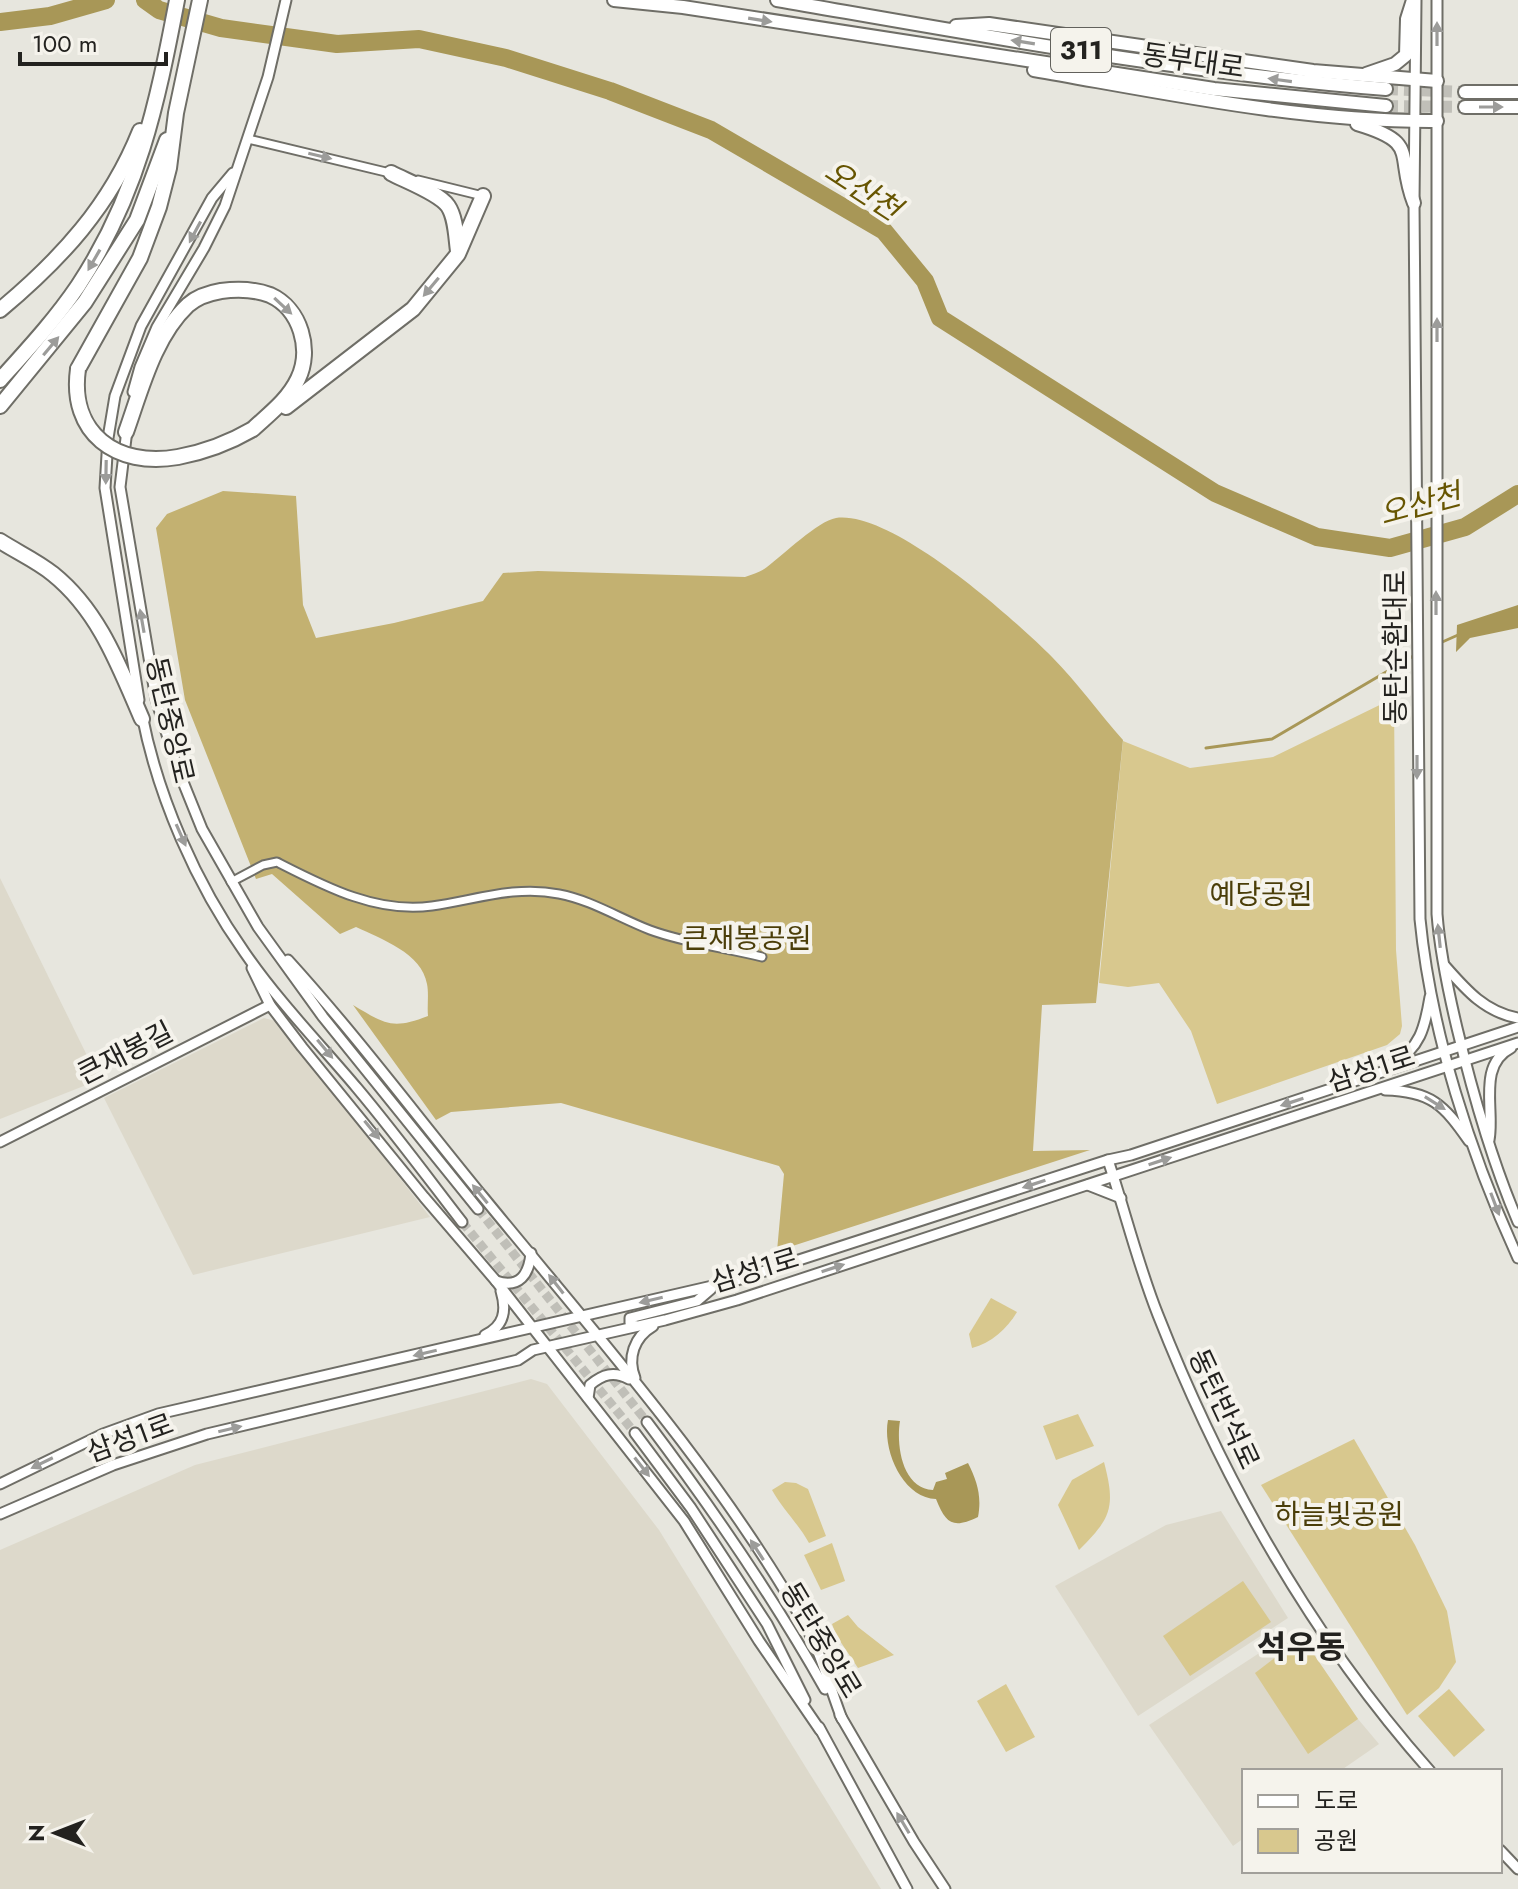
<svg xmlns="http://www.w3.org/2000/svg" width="1518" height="1889" font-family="Jost,'Noto Sans KR',sans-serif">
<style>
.built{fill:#ddd9cb}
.green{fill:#d8c88e}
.forest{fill:#c3b171}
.water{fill:#a89757}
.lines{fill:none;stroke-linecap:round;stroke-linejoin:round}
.stream{stroke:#a89757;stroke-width:3}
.river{stroke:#a89757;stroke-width:18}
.tertiary-tunnel{stroke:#c0bfb8;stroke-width:9;stroke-dasharray:9 4.5;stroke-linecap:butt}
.trunk-tunnel{stroke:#c0bfb8;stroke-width:12;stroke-dasharray:12 6;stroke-linecap:butt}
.minor-casing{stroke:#6f6e67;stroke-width:11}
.tertiary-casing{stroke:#6f6e67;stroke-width:13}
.trunk-casing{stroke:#6f6e67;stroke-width:16}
.motorway-casing{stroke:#6f6e67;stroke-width:18}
.minor{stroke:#fff;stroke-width:7}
.tertiary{stroke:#fff;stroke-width:9}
.trunk{stroke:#fff;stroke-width:12}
.motorway{stroke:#fff;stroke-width:14}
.motorway-bridge-casing{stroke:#6f6e67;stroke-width:18;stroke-linecap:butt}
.motorway-bridge{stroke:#fff;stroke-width:14}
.oneway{fill:#9c9c9a}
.labels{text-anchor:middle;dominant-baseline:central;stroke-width:8;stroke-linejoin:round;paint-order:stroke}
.shield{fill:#f5f3ec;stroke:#62615c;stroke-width:2}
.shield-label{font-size:26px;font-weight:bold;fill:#23221f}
.street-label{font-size:28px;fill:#23221f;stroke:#f5f3ec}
.park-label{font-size:28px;fill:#4b3e09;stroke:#f5f3ec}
.water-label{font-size:30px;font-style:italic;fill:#675501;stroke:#f5f3ec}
.quarter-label{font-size:32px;font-weight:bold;fill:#23221f;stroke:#f5f3ec}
</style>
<rect width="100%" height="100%" fill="#e7e6de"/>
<g class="built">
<polygon points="0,878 99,1080 0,1119"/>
<polygon points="264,1018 279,1022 430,1217 193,1275 104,1098"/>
<polygon points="531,1379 547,1384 659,1530 881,1889 0,1889 0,1550 195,1465"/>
<polygon points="1221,1511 1288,1618 1138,1716 1055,1586 1166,1525"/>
<polygon points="1296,1629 1358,1719 1379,1744 1340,1771 1244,1771 1244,1838 1233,1846 1149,1725"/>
</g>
<g class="green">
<polygon points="1394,698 1396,950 1402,1026 1400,1034 1387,1045 1217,1104 1191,1031 1159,983 1128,987 1099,983 1123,741 1190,768 1273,757"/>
<path d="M991,1298L1017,1312C1007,1329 991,1343 972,1348L969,1334Z"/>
<polygon points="1078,1414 1094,1446 1056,1460 1043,1426"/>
<polygon points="1354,1439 1415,1545 1447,1611 1456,1662 1439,1688 1407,1715 1261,1485"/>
<path d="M1104,1462C1116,1508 1111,1518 1079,1550L1058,1505L1072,1480Z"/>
<path d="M785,1482L796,1483L808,1489L826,1536L809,1543C798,1523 783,1510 772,1490Z"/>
<polygon points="832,1543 845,1581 821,1590 804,1555"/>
<polygon points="1243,1581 1271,1622 1190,1676 1163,1636"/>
<polygon points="848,1615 858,1627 894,1655 858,1668 836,1635 832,1624"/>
<polygon points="1302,1637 1358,1719 1308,1754 1255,1673"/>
<polygon points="1006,1684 1035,1737 1006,1752 977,1701"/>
<polygon points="1449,1689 1485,1730 1454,1757 1418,1716"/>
</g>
<path class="forest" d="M223,491L296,496L303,605L316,638L394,623L483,601L503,573L538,571L745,577C753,574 761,572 767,567C783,555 818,521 836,518C892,510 1013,618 1052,657C1077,682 1099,713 1123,740L1096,1003L1042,1005L1033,1151L1090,1150L777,1251L784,1174L779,1166L561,1103L451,1112L436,1120L353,1005C385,1024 392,1030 428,1016C427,1006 429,994 427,984C422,953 381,939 356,927L340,934L272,874L256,879L185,700L156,528L167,514Z"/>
<g class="water">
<polygon points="1518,605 1518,628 1470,638 1456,652 1457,625"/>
<path d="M888,1420L900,1421C896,1445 902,1488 933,1490L936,1482L947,1479L945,1473L968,1463C977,1481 982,1496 978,1517C953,1529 946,1524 936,1499C903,1498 882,1450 888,1420Z"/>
</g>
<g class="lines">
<g class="stream">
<polyline points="1440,643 1458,635"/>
<polyline points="1206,748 1272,739 1415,655"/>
</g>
<g class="river">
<polyline points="145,0 159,10 221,28 337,44 419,39 506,58 610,91 711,130 884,231 925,281 940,318 1215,493 1317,537 1390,548 1465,527 1518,494"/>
<polyline points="0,22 50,16 106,0"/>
</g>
<g class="tertiary-tunnel">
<polyline points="478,1209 647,1422"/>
<polyline points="462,1222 635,1433"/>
</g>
<g class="trunk-tunnel">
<polyline points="1386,89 1465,92"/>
<polyline points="1386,106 1465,107"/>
</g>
<g class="minor-casing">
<g id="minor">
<polyline points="248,139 390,173"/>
<polyline points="418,180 483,196"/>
<path d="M231,882L263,865L277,862C324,886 377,914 432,906C475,900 515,885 559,894C591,900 619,918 650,930C685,943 726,948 762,957"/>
</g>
</g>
<g class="tertiary-casing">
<g id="tertiary">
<path d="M1416,0L1414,203L1420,919C1431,1032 1471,1156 1518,1258"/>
<path d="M1437,0V914C1440,953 1448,990 1457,1028C1473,1095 1491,1159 1518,1222"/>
<polyline points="133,392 140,367 157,327 204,248 225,206 268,77 286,0"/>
<polyline points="127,430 120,487 156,699 177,767 202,829 258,927 323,1017 478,1209"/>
<polyline points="139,700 105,488 108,438 115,396 141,326 212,198 233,173"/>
<path d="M142,715C158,797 196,884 245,953C278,1001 320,1044 357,1088C394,1132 428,1178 462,1222"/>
<path d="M288,960C357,1036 419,1119 484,1198C596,1335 716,1469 804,1623C821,1652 830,1688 842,1719"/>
<path d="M1445,966C1466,990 1485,1012 1518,1018"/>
<polyline points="252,968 270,1005 302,1047 424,1197 496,1281 684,1521 759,1641 820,1730"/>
<path d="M1392,1064C1420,1049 1425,1027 1430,997"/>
<path d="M1385,1090C1431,1091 1444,1105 1469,1141"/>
<path d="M1489,1140C1495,1111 1477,1065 1511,1048"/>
<polyline points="0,1142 270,1005"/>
<path d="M1108,1160C1125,1211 1138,1265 1158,1315C1223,1480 1312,1638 1430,1771"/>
<polyline points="1088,1185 1121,1198"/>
<path d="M496,1281C520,1289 529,1274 531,1253"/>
<polyline points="636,1326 630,1323 630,1318 697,1301 711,1289"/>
<path d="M485,1335C504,1326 507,1311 501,1291"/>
<path d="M635,1378C627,1358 634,1337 653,1326"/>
<path d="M588,1398L590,1385C603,1374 614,1371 629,1379"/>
<path d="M647,1422C712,1508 772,1595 825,1689"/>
<polyline points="635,1433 691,1508 767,1624 805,1700"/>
<polyline points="0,1484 103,1434 158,1414 734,1281 1108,1160 1131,1155 1518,1027"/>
<polyline points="0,1514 113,1465 207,1434 518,1360 533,1350 665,1320 737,1300 1518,1043"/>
<polyline points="840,1715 914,1842 945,1889"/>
<polyline points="819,1727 907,1889"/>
<polyline points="1500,1850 1518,1869"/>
</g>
</g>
<g class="trunk-casing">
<g id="trunk">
<polyline points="614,0 683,7 1214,89 1386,106"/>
<path d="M777,0C979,35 1182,73 1386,89"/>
<polyline points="956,26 989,24 1313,71 1437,81"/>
<path d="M1034,70C1167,93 1302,122 1437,121"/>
<polyline points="1366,74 1395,64 1406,55 1407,19 1413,0"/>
<polyline points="1465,92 1518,92"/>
<polyline points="1465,107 1518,107"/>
<path d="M1357,124C1421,143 1395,154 1414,203"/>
</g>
</g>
<g class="motorway-casing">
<g id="motorway">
<path d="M391,173C406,181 439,193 448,206C456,218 456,237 458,251"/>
<path d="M0,310C61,259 110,206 140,131"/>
<polyline points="78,369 140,258 159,207 169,168 176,113 200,0"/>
<path d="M0,380C27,350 55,320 78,286C138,195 157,105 177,0"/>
<polyline points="0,406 85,302 137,220 167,140"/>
<polyline points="286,407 413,309 458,254 483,196"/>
<path d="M126,432C141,390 154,337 188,305C197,297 209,293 221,291C237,289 254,289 270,295C301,309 312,350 298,379C288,400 269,414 253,429"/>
<path d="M0,541C17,552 37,561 53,574C99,611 119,666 142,719"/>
</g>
</g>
<use href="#minor" class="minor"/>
<use href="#tertiary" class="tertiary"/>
<use href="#trunk" class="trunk"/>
<use href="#motorway" class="motorway"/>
<g class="motorway-bridge-casing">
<path id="motorway-bridge" d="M78,369C69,433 116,468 178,457C205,452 229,443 253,429"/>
</g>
<use href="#motorway-bridge" class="motorway-bridge"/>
</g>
<defs><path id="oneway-solid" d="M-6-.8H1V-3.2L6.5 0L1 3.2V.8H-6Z" transform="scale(2)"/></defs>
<g class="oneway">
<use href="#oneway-solid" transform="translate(760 20) rotate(9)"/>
<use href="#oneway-solid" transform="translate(1437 34) rotate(-90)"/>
<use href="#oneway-solid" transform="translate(1023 42) rotate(-171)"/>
<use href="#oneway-solid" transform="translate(1280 80) rotate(-172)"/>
<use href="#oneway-solid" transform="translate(1491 107)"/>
<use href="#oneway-solid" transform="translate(320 156) rotate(13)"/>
<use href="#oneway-solid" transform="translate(195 232) rotate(118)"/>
<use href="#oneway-solid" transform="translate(94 260) rotate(120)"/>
<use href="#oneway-solid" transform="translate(431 287) rotate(130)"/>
<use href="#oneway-solid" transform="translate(283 306) rotate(43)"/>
<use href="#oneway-solid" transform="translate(1437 330) rotate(-90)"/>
<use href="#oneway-solid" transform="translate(51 346) rotate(-50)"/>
<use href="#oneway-solid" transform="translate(106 472) rotate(91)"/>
<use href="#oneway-solid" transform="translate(1436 603) rotate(-90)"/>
<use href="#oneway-solid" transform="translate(142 621) rotate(-100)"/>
<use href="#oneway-solid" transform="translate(1417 767) rotate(90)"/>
<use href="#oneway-solid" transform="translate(181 835) rotate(66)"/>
<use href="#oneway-solid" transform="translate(1439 936) rotate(-96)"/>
<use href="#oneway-solid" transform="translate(325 1049) rotate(50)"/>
<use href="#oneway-solid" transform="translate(1292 1102) rotate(162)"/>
<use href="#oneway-solid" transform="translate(1435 1103) rotate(32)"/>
<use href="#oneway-solid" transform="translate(372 1130) rotate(51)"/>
<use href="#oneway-solid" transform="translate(1160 1161) rotate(-18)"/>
<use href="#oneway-solid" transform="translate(1034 1184) rotate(162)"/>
<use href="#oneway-solid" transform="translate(480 1194) rotate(-129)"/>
<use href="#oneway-solid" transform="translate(1495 1204) rotate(69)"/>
<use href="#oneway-solid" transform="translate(833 1268) rotate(-18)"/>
<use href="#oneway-solid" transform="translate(556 1284) rotate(-128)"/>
<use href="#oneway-solid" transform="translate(651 1300) rotate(167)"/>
<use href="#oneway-solid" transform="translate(425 1353) rotate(167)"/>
<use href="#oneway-solid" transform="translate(230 1429) rotate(-13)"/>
<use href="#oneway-solid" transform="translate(42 1463) rotate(154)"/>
<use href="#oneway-solid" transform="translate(642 1467) rotate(52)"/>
<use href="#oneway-solid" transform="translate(757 1550) rotate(-123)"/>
<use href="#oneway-solid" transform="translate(903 1823) rotate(-121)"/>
</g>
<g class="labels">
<rect class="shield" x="1051" y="28" width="60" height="44" rx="6"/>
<g class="shield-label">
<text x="1081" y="50">311</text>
</g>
<g class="street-label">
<text transform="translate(1193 61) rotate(8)">동부대로</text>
<text transform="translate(1395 647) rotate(-90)">동탄순환대로</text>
<text transform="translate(170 720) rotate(77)">동탄중앙로</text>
<text transform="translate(125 1053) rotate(-27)">큰재봉길</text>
<text transform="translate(1371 1069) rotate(-18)">삼성1로</text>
<text transform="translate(755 1270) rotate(-17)">삼성1로</text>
<text transform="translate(1224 1409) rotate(65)">동탄반석로</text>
<text transform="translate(130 1438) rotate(-20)">삼성1로</text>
<text transform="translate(821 1640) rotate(59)">동탄중앙로</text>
</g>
<g class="park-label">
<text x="1261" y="894">예당공원</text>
<text x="747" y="938">큰재봉공원</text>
<text x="1339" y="1514">하늘빛공원</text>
</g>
<g class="water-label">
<text transform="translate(863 190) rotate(33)">오산천</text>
<text transform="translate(1420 504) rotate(-15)">오산천</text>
</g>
<g class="quarter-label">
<text x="1301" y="1647">석우동</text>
</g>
</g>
<rect x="1242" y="1769" width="260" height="104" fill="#f5f3ec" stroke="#a19f9a" stroke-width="2"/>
<rect x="1258" y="1795" width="40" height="12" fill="#ffffff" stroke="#a19f9a" stroke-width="2"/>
<text x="1314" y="1809" font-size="24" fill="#23221f">도로</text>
<rect x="1258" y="1829" width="40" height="24" fill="#d8c88e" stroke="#a19f9a" stroke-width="2"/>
<text x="1314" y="1849" font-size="24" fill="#23221f">공원</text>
<g transform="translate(56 1833) rotate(270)" stroke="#f5f3ec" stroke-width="6" paint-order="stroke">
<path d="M0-6L14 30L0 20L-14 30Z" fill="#23221f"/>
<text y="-12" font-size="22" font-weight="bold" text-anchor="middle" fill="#23221f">N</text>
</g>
<path d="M20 52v12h146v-12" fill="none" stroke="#23221f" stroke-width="4"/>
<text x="32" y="52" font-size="24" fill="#23221f" stroke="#f5f3ec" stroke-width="6" paint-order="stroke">100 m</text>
</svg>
